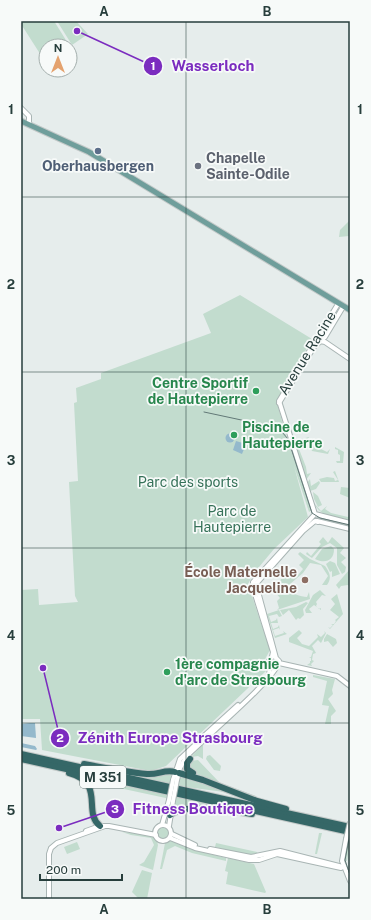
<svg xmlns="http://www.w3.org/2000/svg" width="371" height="920" font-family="'Public Sans',sans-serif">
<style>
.green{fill:#c2dcce}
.water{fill:#94b9cc}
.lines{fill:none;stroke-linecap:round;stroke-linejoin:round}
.minor-casing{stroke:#a9b5b4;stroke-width:6}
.major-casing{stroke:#c3c9c8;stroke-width:7}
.highway-casing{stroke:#c3c9c8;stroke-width:8}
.minor{stroke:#fff;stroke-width:4}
.major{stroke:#6f9e9b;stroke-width:5}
.highway{stroke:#356767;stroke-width:6}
.tram{stroke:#627977;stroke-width:1}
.minor-bridge-casing{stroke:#a9b5b4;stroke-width:6;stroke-linecap:butt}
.minor-bridge{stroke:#fff;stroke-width:4}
.grid{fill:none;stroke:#273e3c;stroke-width:1;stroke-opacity:0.55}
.service-dot{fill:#5c6f8a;stroke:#f7faf9;stroke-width:1.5}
.worship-dot{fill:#6b7280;stroke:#f7faf9;stroke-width:1.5}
.leisure-dot{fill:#2e9e5b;stroke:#f7faf9;stroke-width:1.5}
.education-dot{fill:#8d6e63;stroke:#f7faf9;stroke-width:1.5}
.labels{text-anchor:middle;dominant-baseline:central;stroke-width:3.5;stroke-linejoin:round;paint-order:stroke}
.shield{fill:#f7faf9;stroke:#657675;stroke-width:1}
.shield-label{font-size:13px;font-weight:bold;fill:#273e3c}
.worship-label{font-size:14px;font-weight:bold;fill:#5b616d;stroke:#f7faf9;text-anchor:start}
.service-label{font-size:14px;font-weight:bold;fill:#4e5e75;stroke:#f7faf9}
.street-label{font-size:14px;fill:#273e3c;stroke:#f7faf9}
.leisure-label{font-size:14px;font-weight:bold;fill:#27864d;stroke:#f7faf9;text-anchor:start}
.park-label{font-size:14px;fill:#357158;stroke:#f7faf9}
.education-label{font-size:14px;font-weight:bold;fill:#785e54;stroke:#f7faf9;text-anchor:end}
.leader{fill:none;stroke:#7b2cbf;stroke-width:1.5}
.callout-dot{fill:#7b2cbf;stroke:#f7faf9;stroke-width:1.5}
.mark-label{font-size:12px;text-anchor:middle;font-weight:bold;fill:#fff}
.callout-label{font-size:15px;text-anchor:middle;font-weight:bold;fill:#7b2cbf;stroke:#f7faf9;stroke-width:3.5;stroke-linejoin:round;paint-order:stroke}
.neatline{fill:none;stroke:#273e3c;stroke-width:1.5}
.grid-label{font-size:13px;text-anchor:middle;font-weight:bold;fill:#273e3c}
</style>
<rect width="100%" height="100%" fill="#e6edec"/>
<g class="green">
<polygon points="21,21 54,21 69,45 46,46 46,59 44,60 21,24"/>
<polygon points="57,21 76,21 88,34 72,45"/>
<polygon points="349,221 349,236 339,237 340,230"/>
<polygon points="240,295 312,339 277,403 287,439 312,510 309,512 294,466 308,517 274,549 254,573 248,584 270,650 263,663 266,671 166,766 151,771 42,750 40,719 21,719 21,590 38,589 39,605 78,602 75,596 69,482 78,481 74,403 77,402 76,388 101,379 101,373 211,333 203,314"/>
<polygon points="309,437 306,444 307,448 299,449 306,467 307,474 311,473 306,480 294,444 295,441"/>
<polygon points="311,438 309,443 327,452 330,449 328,454 312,451 309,444"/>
<polygon points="335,447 344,452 343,463 337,463 336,461 340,461 340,455 338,454 338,450 335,449"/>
<polygon points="335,471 339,482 321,482 319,479 327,477 334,478 335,481 338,480 333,472"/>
<path d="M310,479L311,486L319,481L320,483L316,489L310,491L314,503L321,511L327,506L325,509L331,513L348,517L350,513V520L327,515C313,510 311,496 307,483Z"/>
<polygon points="341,487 350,488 350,498 340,494"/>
<polygon points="313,492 318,496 322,505 318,507 314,499"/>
<polygon points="319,516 350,524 350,529 321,522 322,519 318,518"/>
<polygon points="323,537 328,543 332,537 344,548 340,553 346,558 341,562 346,567 345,572 342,574 337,565 337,548 330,543 322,547 312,558 306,554 307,552 311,556 321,544 319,542"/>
<path d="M331,546L334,549C334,561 325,564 315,559L322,549Z"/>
<path d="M300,552L310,559L325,566C330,573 332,578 327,585H322L328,576L321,565L310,563L303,573L290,584L288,588C290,593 301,597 307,597L309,592L310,599L277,610L279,608L277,601L280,598L276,593L281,588L277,584L288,571L290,573L293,570L298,575L303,569L299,565L304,560L298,554Z"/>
<polygon points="330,561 335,563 340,574 332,577 332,571 330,572 326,564"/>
<polygon points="350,569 350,587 348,585 341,586 339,589 336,585"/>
<polygon points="320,590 326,596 322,595 316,602 317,604 316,606 319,609 321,608 321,610 314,605 309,609 312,613 306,613 305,610 313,595"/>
<polygon points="337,594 343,614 330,629 328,627 330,628 333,625 331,624 334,624 336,621 335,620 339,617 330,610 335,604 331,599"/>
<polygon points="306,602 308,603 303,609 304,615 300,619 298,618 296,620 289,610 283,615 280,610 296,607"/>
<polygon points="279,610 282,616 279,617 277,614 269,616 271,622 276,620 277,618 278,623 271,623 273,629 278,627 279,625 280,630 279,628 273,630 275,636 284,633 283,631 287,634 275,638 267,614"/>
<polygon points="299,630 302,633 297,638 302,644 309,646 318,637 317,634 321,637 325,633 324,631 326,633 321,643 318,640 312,646 316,653 313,654 312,660 314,661 311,664 312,666 307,665 310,663 310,661 308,661 311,661 311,658 309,657 311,657 313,651 289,642 289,638"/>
<polygon points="327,634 336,639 337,643 333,647 328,641 324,642 324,639"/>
<polygon points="313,675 335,679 332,690 333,694 328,699 336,711 331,716 331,724 325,724 329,706 322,705 327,681 313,677"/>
<polygon points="203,744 203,759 198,756 191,757"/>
<polygon points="210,755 221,766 220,771 214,770 206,759 207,756"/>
<polygon points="198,760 220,783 256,796 256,797 191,772 188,766 190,761"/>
<polygon points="105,769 172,773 170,784"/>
<polygon points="81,775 234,810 183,807 174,809 175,800 96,783 88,783"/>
<polygon points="183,775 223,791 224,792 179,786 180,778"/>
<circle cx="163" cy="833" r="5.5"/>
<polygon points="122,832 151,835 156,838 158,845 153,870 139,865 144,862 154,845 151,838 131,835"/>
<polygon points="319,833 322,833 317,854 315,854"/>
<polygon points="348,839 350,842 347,861 343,860"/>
<polygon points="171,841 190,849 226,858 226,861 192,853 175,846 167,850 162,869 160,869 165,843"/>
<polygon points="77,842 80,849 67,854 64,847"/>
<polygon points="216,843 257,852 258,854 248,855 215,847"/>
<polygon points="228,858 254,864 266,892 265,893 226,884 228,872 225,871"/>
<polygon points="142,870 152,873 147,899 139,899 132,892"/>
</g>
<g class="water">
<circle cx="230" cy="438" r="4.5"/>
<polygon points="236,441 246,444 242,454 233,450"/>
<polygon points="30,723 35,723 36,738 21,736 21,724"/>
<polygon points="21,743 35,746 37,749 36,750 21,747"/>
</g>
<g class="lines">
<g class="minor-casing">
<g id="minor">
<polyline points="21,108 29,116 29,124"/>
<polyline points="338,304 279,401 315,514 350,523"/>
<polyline points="320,341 325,342 350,359"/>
<polyline points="279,403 314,347 325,337 343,307"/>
<polyline points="317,521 350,529"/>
<polyline points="272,657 273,652 253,588 253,582 315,514"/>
<polyline points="279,663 337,676 350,686"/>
<polyline points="270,667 268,662 272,657"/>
<polyline points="269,675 270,667"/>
<polyline points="205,735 238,705"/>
<polyline points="173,780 180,759 196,744"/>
<path d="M177,780L180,768L186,757C201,741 279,676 279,661L276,658L256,584L303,531L315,521L318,522"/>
<circle cx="163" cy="833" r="8"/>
<polyline points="162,825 169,800"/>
<polyline points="169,826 173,801"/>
<polyline points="86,831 100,826 109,826 156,835"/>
<polyline points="172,834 195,845"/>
<polyline points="170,838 195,848 249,860 259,860 277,854 341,868 343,867"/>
<polyline points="346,839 342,861 350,881"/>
<polyline points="210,849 251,857 280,851 343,867"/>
<polyline points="49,899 49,854 51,848 57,843 105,826"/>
</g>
</g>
<g class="major-casing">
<polyline id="major" points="21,121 89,152 350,310"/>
</g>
<g class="highway-casing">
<g id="highway">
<polyline points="21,754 350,827"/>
<polyline points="21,759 350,832"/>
<polyline points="190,759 187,763 187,769 193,773"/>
<path d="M84,764C105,768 126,772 147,774C158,775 165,769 175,772"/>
<path d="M69,773C106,783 82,812 100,826"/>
<polyline points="179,773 203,780 257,801 286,809"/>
<path d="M170,815C185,802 233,811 252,814"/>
</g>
</g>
<use href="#minor" class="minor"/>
<use href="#major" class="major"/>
<use href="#highway" class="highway"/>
<g class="tram">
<polyline points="204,412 274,427 282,432 288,439 312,513 320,518 350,525"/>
<polyline points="350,834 345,860 350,875"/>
</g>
<g class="minor-bridge-casing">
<g id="minor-bridge">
<polyline points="169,800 173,780"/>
<polyline points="173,801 177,780"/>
<polyline points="346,839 350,822"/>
</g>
</g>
<use href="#minor-bridge" class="minor-bridge"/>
</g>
<path class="grid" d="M186,21V899M21,197H350M21,372H350M21,548H350M21,723H350"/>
<circle class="service-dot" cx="98" cy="151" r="4"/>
<circle class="worship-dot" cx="198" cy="166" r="4"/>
<g class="leisure-dot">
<circle cx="256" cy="391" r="4"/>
<circle cx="234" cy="435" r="4"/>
<circle cx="167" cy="672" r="4"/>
</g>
<circle class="education-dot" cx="305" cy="580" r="4"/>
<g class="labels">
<rect class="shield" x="80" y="766" width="46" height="22" rx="3"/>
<g class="shield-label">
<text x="103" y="777">M 351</text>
</g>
<g class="worship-label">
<text x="206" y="158">Chapelle<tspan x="206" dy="16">Sainte-Odile</tspan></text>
</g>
<g class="service-label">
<text x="98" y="166">Oberhausbergen</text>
</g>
<g class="street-label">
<text transform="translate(307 353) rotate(-58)">Avenue Racine</text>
</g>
<g class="leisure-label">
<text x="248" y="383" text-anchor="end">Centre Sportif<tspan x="248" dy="16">de Hautepierre</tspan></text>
<text x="242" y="427">Piscine de<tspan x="242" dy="16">Hautepierre</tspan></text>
<text x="175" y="664">1ère compagnie<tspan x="175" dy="16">d'arc de Strasbourg</tspan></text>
</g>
<g class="park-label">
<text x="188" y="482">Parc des sports</text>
<text x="232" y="511">Parc de<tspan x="232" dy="16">Hautepierre</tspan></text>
</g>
<g class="education-label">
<text x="297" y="572">École Maternelle<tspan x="297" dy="16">Jacqueline</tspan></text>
</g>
</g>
<path class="leader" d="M77 31L153 66M43 668L60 738M59 828L115 809"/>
<g class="callout-dot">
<circle cx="77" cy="31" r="4"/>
<circle cx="43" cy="668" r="4"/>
<circle cx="59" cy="828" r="4"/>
<circle cx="153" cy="66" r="10"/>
<circle cx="60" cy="738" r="10"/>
<circle cx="115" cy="809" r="10"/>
</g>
<g class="mark-label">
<text x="153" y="70">1</text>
<text x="60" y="742">2</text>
<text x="115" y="813">3</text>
</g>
<g class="callout-label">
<text x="213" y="71">Wasserloch</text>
<text x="170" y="743">Zénith Europe Strasbourg</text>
<text x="193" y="814">Fitness Boutique</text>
</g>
<rect width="371" height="920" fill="none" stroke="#f7faf9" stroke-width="44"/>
<g transform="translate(58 58)"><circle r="19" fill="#f7faf9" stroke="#a4afad"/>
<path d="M0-3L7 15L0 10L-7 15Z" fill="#e4a26e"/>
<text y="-6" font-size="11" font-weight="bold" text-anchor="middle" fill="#273e3c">N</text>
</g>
<path d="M40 874v6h82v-6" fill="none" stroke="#273e3c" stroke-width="2"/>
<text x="46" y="874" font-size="12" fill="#273e3c" stroke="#f7faf9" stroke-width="3" paint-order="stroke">200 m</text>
<rect x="22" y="22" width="327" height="876" class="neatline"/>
<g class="grid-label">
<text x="104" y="16">A</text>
<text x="267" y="16">B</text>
<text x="11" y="114">1</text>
<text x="360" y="114">1</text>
<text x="11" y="289">2</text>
<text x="360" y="289">2</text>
<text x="11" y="465">3</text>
<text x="360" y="465">3</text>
<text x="11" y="640">4</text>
<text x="360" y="640">4</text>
<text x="11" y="815">5</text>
<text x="360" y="815">5</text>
<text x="104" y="914">A</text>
<text x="267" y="914">B</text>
</g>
</svg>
